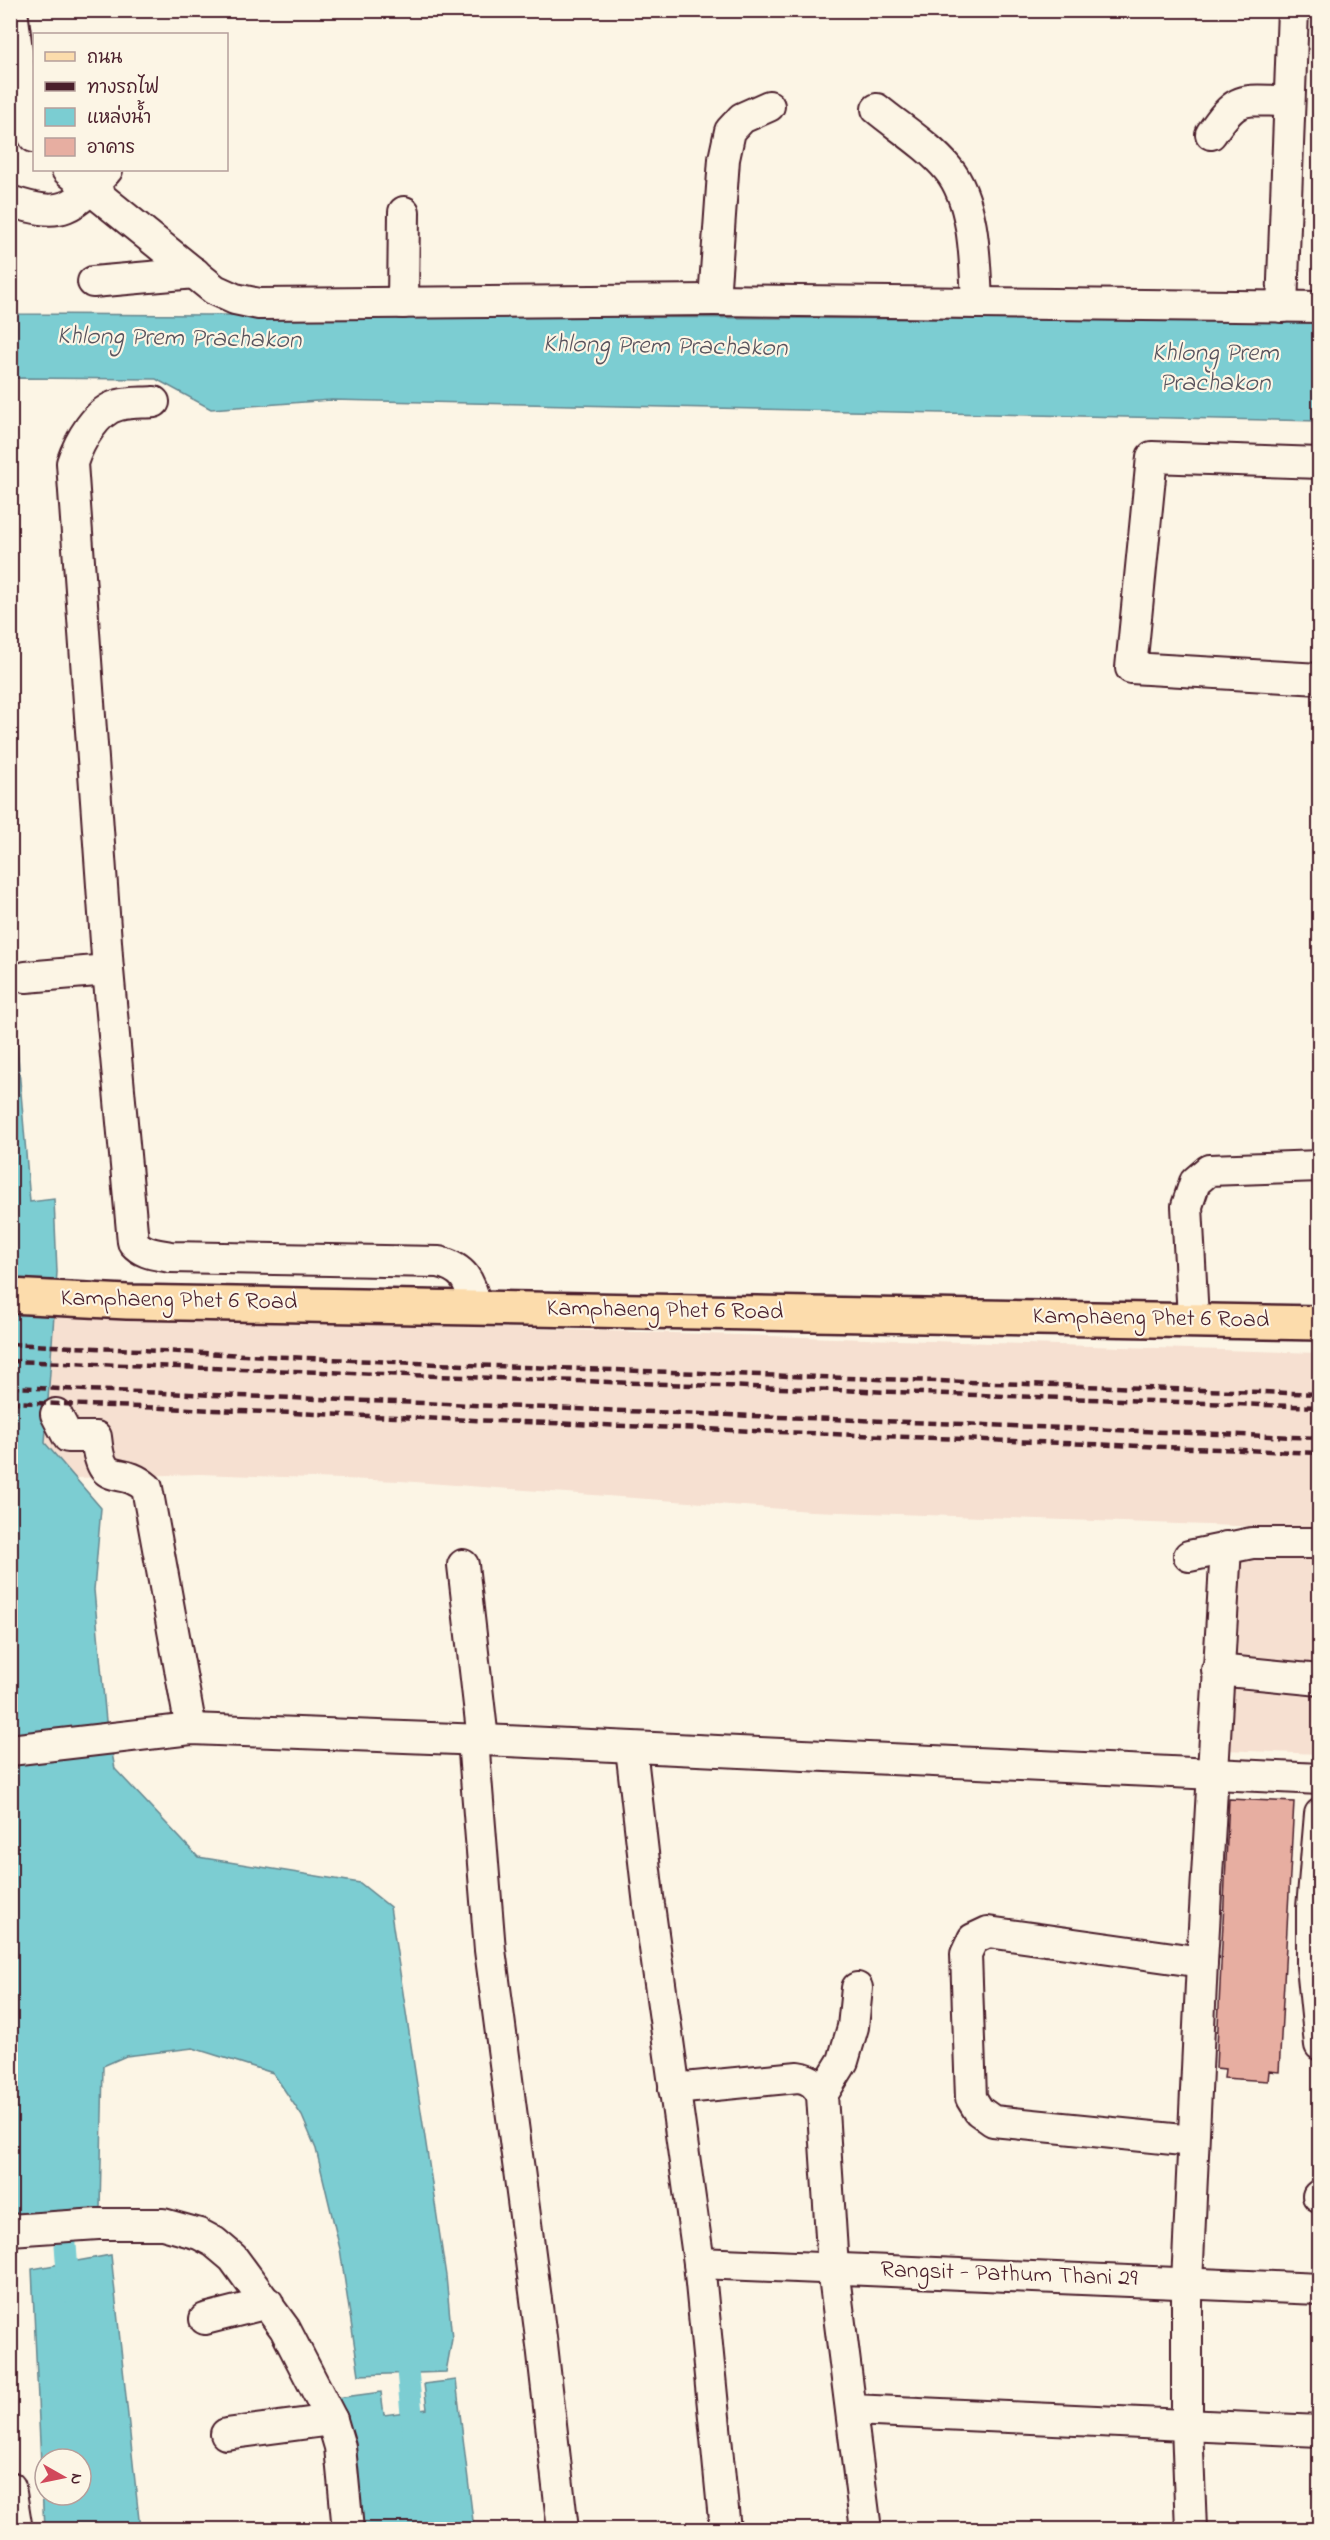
<svg xmlns="http://www.w3.org/2000/svg" width="1330" height="2540" font-family="'Indie Flower','Playpen Sans Thai',sans-serif">
<style>
.built{fill:#f6e0d1}
.water{fill:#7bcdd2;stroke:#67878f;stroke-width:1.5;fill-rule:evenodd}
.lines{fill:none;stroke-linecap:round;stroke-linejoin:round}
.canal{stroke:#7bcdd2;stroke-width:22}
.building{fill:#e7aea1;stroke:#4a1f2b;stroke-width:1.5}
.minor-casing{stroke:#4a1f2b;stroke-width:34}
.major-casing{stroke:#4a1f2b;stroke-width:38}
.minor{stroke:#fcf5e5;stroke-width:30}
.major{stroke:#fcdcac;stroke-width:33}
.rail{stroke:#4a1f2b;stroke-width:4.5;stroke-dasharray:9 4.5;stroke-linecap:butt}
.labels{text-anchor:middle;dominant-baseline:central;stroke-width:4.5;stroke-linejoin:round;paint-order:stroke}
.street-label{font-size:24px;fill:#4a1f2b;stroke:#fcf5e5}
.water-label{font-size:26px;font-style:italic;fill:#59535d;stroke:#fcf5e5}
</style>
<rect width="100%" height="100%" fill="#fcf5e5"/>
<filter id="ink" filterUnits="userSpaceOnUse"><feTurbulence type="fractalNoise" baseFrequency=".0167" numOctaves="2"/><feDisplacementMap in="SourceGraphic" scale="12" xChannelSelector="R" yChannelSelector="G"/><feConvolveMatrix kernelMatrix="1 2 1 2 8 2 1 2 1" color-interpolation-filters="sRGB"/></filter>
<g filter="url(#ink)">
<g class="built">
<polygon points="54,1314 1319,1353 1319,1529 811,1511 401,1481 199,1474 75,1478 45,1443"/>
<polygon points="1210,1541 1319,1546 1319,1754 1200,1749"/>
</g>
<g class="water">
<polygon points="11,311 14,314 1320,321 1319,421 331,400 211,409 156,379 14,378 11,380"/>
<polygon points="10,959 30,1202 54,1199 57,1272 45,1443 101,1508 94,1590 106,1721 115,1769 198,1857 360,1883 390,1907 446,2276 452,2339 446,2372 359,2375 340,2249 316,2149 302,2116 273,2073 193,2048 126,2056 103,2066 100,2209 17,2220 11,2212"/>
<path d="M111,2255L140,2529H44L32,2269ZM45,2459H81V2495H45Z"/>
<polygon points="456,2380 474,2529 353,2529 337,2398 381,2392 384,2415 427,2409 424,2384"/>
</g>
<g class="lines">
<g class="canal">
<polyline points="63,2211 69,2292"/>
<polyline points="405,2343 414,2441"/>
</g>
</g>
<polygon class="building" points="1229,1799 1294,1802 1279,2072 1269,2071 1268,2081 1224,2078 1225,2069 1216,2068"/>
<g class="lines">
<g class="minor-casing">
<g id="minor">
<polyline points="12,10 26,123 34,137"/>
<path d="M877,109C900,128 929,146 948,169C975,201 975,263 977,303"/>
<path d="M1211,134C1239,93 1242,101 1289,101"/>
<polyline points="67,170 215,290 235,299 259,304 714,300 1320,307"/>
<path d="M10,201C63,219 73,209 107,170"/>
<polyline points="93,282 195,273"/>
<polyline points="714,300 724,159 730,131 742,118 769,106"/>
<polyline points="403,303 404,212"/>
<polyline points="1282,307 1293,10"/>
<path d="M154,402C143,403 130,402 119,405C96,410 79,442 72,463L108,970L133,1242C143,1254 156,1254 170,1257L439,1262C467,1269 469,1283 477,1308"/>
<polyline points="1320,463 1152,457 1131,668 1320,679"/>
<polyline points="26,977 108,970"/>
<polyline points="1193,1319 1187,1206 1195,1182 1209,1170 1320,1166"/>
<path d="M56,1414L68,1437H96C102,1493 118,1462 147,1488L191,1729"/>
<polyline points="1189,1556 1252,1543 1320,1543"/>
<polyline points="463,1565 483,1740"/>
<polyline points="1217,1670 1320,1680"/>
<polyline points="473,1740 490,1950 542,2345 563,2530"/>
<polyline points="631,1748 649,1905 699,2263 725,2530"/>
<polyline points="10,1750 191,1729 483,1740 1320,1779"/>
<polyline points="1320,1814 1312,1908 1312,1966 1320,2045"/>
<path d="M674,2089L798,2077C811,2079 816,2084 822,2095L833,2268L866,2530"/>
<polyline points="822,2095 843,2061 853,2027 857,1988"/>
<polyline points="1193,2141 993,2121 979,2111 971,2098 966,1954 973,1939 988,1932 1202,1962"/>
<polyline points="1318,2196 1320,2196"/>
<polyline points="10,2230 98,2224 163,2224 199,2234 214,2242 233,2258 285,2329 332,2420 340,2447 348,2530"/>
<polyline points="699,2263 1320,2289"/>
<polyline points="205,2319 268,2303"/>
<polyline points="852,2410 1320,2431"/>
<polyline points="226,2434 332,2420"/>
<polyline points="10,2487 17,2530"/>
<polyline points="1191,2530 1187,2425 1187,2283 1202,1962 1226,1547"/>
</g>
</g>
<g class="major-casing">
<polyline id="major" points="10,1296 127,1302 1320,1323"/>
</g>
<use href="#minor" class="minor"/>
<use href="#major" class="major"/>
<g class="rail">
<polyline points="10,1344 437,1364 1320,1394"/>
<polyline points="10,1361 1320,1407"/>
<polyline points="10,1387 1320,1438"/>
<polyline points="10,1402 1320,1453"/>
</g>
</g>
</g>
<g class="labels">
<g class="street-label">
<text transform="translate(179 1301) rotate(1)">Kamphaeng Phet 6 Road</text>
<text transform="translate(665 1311) rotate(1)">Kamphaeng Phet 6 Road</text>
<text transform="translate(1151 1319) rotate(1)">Kamphaeng Phet 6 Road</text>
<text transform="translate(1009 2275) rotate(2)">Rangsit - Pathum Thani 29</text>
</g>
<g class="water-label">
<text transform="translate(179 339) rotate(1)">Khlong Prem Prachakon</text>
<text transform="translate(665 347) rotate(1)">Khlong Prem Prachakon</text>
<text x="1215" y="354">Khlong Prem<tspan x="1215" dy="30">Prachakon</tspan></text>
</g>
</g>
<rect width="1330" height="2540" fill="none" stroke="#fcf5e5" stroke-width="36"/>
<rect x="18" y="18" width="1294" height="2504" fill="none" stroke="#4a1f2b" stroke-width="2" filter="url(#ink)"/>
<rect x="33" y="33" width="195" height="138" fill="#fcf5e5" stroke="#b59f9b" stroke-width="1.5"/>
<rect x="45" y="52" width="30" height="9" fill="#fcdcac" stroke="#b59f9b" stroke-width="1.5"/>
<text x="87" y="63" font-size="18" fill="#4a1f2b">ถนน</text>
<rect x="45" y="82" width="30" height="9" fill="#4a1f2b" stroke="#b59f9b" stroke-width="1.5"/>
<text x="87" y="93" font-size="18" fill="#4a1f2b">ทางรถไฟ</text>
<rect x="45" y="108" width="30" height="18" fill="#7bcdd2" stroke="#b59f9b" stroke-width="1.5"/>
<text x="87" y="123" font-size="18" fill="#4a1f2b">แหล่งน้ำ</text>
<rect x="45" y="138" width="30" height="18" fill="#e7aea1" stroke="#b59f9b" stroke-width="1.5"/>
<text x="87" y="153" font-size="18" fill="#4a1f2b">อาคาร</text>
<g transform="translate(63 2477) rotate(99)"><circle r="28" fill="#fcf5e5" stroke="#b59f9b" stroke-width="1.5"/>
<path d="M0-4.5L10 22L0 15L-10 22Z" fill="#d1495b"/>
<text y="-9" font-size="16" font-weight="bold" text-anchor="middle" fill="#4a1f2b">N</text>
</g>
</svg>
